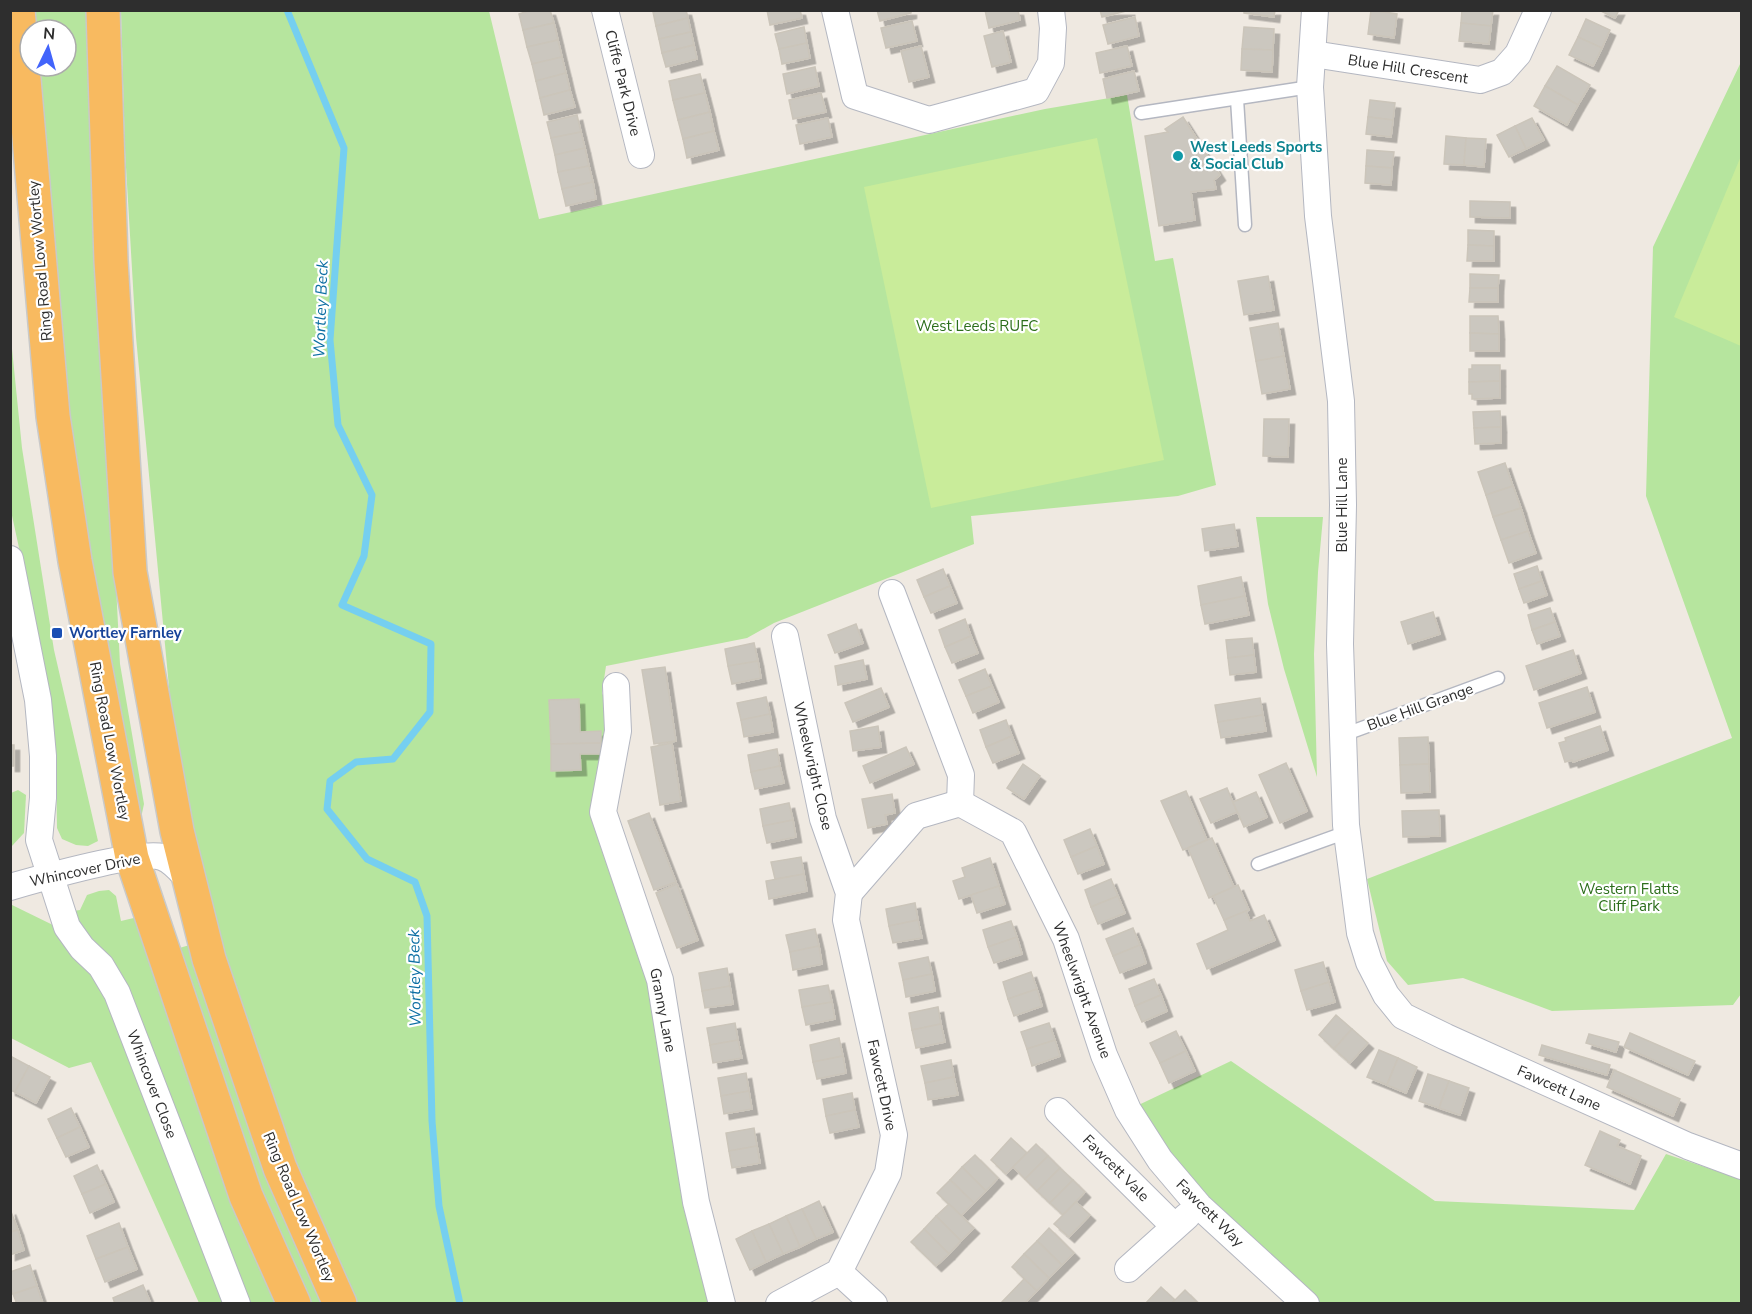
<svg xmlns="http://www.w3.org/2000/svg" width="1752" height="1314" font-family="'Nunito Sans',sans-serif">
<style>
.green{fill:#b6e59e}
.pitch{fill:#c9ec9a}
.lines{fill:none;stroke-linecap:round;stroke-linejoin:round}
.stream{stroke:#75cff0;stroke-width:7}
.building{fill:#cbc7bf;stroke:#cbc5ba;stroke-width:1.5;filter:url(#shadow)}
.service-casing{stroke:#b4b7c1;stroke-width:15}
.minor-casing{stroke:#b4b7c1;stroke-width:28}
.trunk-casing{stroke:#c9c9c9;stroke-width:36}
.service{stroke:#fff;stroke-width:12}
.minor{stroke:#fff;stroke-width:26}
.trunk{stroke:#f8ba60;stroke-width:33}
.culture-dot{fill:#0f9aa8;stroke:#fff;stroke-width:2}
.transit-dot{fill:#1a4fb4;stroke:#fff;stroke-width:2}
.labels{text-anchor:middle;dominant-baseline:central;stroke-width:4.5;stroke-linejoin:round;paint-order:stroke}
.street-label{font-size:15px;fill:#2e2e2e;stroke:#fff}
.culture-label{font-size:15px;font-weight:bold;fill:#0d838f;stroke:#fff;text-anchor:start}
.park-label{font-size:15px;fill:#2c6e1b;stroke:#fff}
.transit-label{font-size:15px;font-weight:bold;fill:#164399;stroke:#fff;text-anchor:start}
.water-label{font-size:16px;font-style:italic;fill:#0d6fa3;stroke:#fff}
</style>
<defs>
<filter id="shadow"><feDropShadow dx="5.5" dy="5.5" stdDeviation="0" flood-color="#0004"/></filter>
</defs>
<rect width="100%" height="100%" fill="#efe9e1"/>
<g class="green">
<polygon points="34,11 87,11 120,664 144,804 141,818 76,501 38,66 66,66 66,30 36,30"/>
<polygon points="121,11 489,11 539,219 1045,109 1127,95 1155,261 1173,258 1216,485 1178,496 971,516 974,544 774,623 747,638 606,666 602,693 618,731 603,812 660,980 722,1303 340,1303 187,878 136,337 125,150"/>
<polygon points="1741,62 1741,994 1733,1005 1552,1011 1463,978 1408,985 1387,961 1367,879 1732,738 1646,496 1653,247"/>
<polygon points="10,329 22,448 54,650 98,841 88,846 76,845 62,839 57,828 56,767 51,766 26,580 11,511"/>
<polygon points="1256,517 1323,517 1318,572 1314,654 1317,777 1284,669 1268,604"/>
<polygon points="18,790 26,795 24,833 11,847 11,793"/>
<polygon points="109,890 116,896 121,921 138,917 156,982 185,1068 277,1303 250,1303 217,1221 73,911 80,910 87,895 99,891"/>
<polygon points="12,905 57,927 98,978 227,1303 199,1303 91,1062 69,1068 11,1038 10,906"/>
<polygon points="193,944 264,1159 322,1303 306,1303 251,1162 176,949"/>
<polygon points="1231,1061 1435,1201 1634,1210 1666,1154 1741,1179 1741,1303 1306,1303 1128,1110"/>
</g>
<g class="pitch">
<polygon points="1097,138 1164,460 931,508 864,187"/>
<polygon points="1741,156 1741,346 1674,317"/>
</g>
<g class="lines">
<polyline class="stream" points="287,10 344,148 330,340 338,425 372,495 364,556 342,605 431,644 430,712 393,759 356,762 330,781 327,809 367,859 415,882 427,916 432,1121 439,1206 460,1304"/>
</g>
<g class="building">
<polygon points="531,10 550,10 554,23 523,30 519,14"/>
<polygon points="659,10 686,10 688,18 656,26 653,12"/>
<polygon points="767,10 800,10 802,18 770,25"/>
<polygon points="877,10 911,10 911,13 880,21"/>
<polygon points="985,10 1018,10 1020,20 989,28"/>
<polygon points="1100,10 1130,10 1102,17"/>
<polygon points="1244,10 1275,10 1274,17 1244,13"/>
<polygon points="1371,10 1397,14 1394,38 1368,34"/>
<polygon points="1462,10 1493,10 1491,26 1461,23"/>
<polygon points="1599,10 1619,10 1615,18"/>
<polygon points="1135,17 1139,36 1108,44 1103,25"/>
<polygon points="688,18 691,32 659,39 656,26"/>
<polygon points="1586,19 1610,30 1602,48 1578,37"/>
<polygon points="912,21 917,41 886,48 881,28"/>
<polygon points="554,23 558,40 527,47 523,30"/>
<polygon points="1461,23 1491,26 1489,44 1459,41"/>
<polygon points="804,27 807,43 779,49 775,34"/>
<polygon points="1244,27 1274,29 1273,50 1242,49"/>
<polygon points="1003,31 1011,62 992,67 984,36"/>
<polygon points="691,32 694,45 662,53 659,39"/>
<polygon points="1578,37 1602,48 1593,66 1569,55"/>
<polygon points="558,40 562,57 532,64 527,47"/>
<polygon points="807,43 810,58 782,64 779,49"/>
<polygon points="694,45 697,59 666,67 662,53"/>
<polygon points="921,46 929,77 909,82 901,51"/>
<polygon points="1127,46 1132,66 1100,73 1096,53"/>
<polygon points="1242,49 1273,50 1272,72 1241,70"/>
<polygon points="562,57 566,73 536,81 532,64"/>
<polygon points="1557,66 1590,85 1578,105 1545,86"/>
<polygon points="815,67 819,86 787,94 783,74"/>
<polygon points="1134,71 1139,91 1107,98 1103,79"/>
<polygon points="566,73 570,90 540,98 536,81"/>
<polygon points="700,74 705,93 673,100 669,81"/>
<polygon points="1545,86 1578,105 1567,125 1534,106"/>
<polygon points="570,90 575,107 544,115 540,98"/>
<polygon points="705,93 710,112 678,120 673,100"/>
<polygon points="821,93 826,112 793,119 789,100"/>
<polygon points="1370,100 1395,103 1393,120 1368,117"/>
<polygon points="710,112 714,131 683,139 678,120"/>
<polygon points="577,115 581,132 551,138 547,122"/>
<polygon points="1183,117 1220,175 1214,180 1216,189 1191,192 1195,220 1159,226 1145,136 1168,132 1165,129"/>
<polygon points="1368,117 1393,120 1391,137 1366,134"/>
<polygon points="828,118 832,137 800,144 796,125"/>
<polygon points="1532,118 1544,140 1526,149 1515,126"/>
<polygon points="1515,126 1526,149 1509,157 1497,135"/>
<polygon points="714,131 719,150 687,158 683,139"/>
<polygon points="581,132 585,148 555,155 551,138"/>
<polygon points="1446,136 1466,138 1464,165 1444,164"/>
<polygon points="1466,138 1486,139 1484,167 1464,165"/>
<polygon points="585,148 589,166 558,172 555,155"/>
<polygon points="1367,150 1394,152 1392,168 1366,166"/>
<polygon points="589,166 593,182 562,189 558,172"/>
<polygon points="1366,166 1392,168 1391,185 1365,183"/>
<polygon points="593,182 596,199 566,206 562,189"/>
<polygon points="1470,201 1510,202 1510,218 1470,217"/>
<polygon points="1468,230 1494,231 1494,246 1468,245"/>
<polygon points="1468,245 1494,246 1494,261 1467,261"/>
<polygon points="1470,274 1499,275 1498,288 1470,288"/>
<polygon points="1268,276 1274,310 1244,315 1238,281"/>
<polygon points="1470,288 1498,288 1498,302 1469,302"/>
<polygon points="1470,316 1498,316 1499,334 1470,333"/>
<polygon points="1278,323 1284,356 1256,361 1250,328"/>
<polygon points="1470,333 1499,334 1499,351 1470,351"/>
<polygon points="1284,356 1290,389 1262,394 1256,361"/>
<polygon points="1472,365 1500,365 1500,381 1469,382 1469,369 1472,369"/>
<polygon points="1500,381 1500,398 1472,399 1472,394 1469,394 1469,382"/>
<polygon points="1500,411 1501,427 1474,428 1473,412"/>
<polygon points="1264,419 1289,419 1288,457 1263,456"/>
<polygon points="1501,427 1501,443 1475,444 1474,428"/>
<polygon points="1505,463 1513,486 1486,495 1478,472"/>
<polygon points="1513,486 1521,508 1493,517 1486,495"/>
<polygon points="1521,508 1528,531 1501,540 1493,517"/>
<polygon points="1234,524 1238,546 1205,551 1202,529"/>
<polygon points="1528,531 1536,553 1509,563 1501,540"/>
<polygon points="1537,566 1542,581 1519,589 1514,574"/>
<polygon points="943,569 950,586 924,597 917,580"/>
<polygon points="1241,577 1245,596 1201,605 1198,586"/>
<polygon points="1542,581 1547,595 1524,603 1519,589"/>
<polygon points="950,586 957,603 931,613 924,597"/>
<polygon points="1245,596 1249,615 1205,624 1201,605"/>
<polygon points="1550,608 1555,622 1532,630 1528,615"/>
<polygon points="1433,612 1440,634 1408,644 1401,622"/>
<polygon points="965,619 971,636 945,647 939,630"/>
<polygon points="1555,622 1560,636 1537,644 1532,630"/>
<polygon points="856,624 863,643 835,653 828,635"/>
<polygon points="971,636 978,653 952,663 945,647"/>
<polygon points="1252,638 1254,655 1228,658 1226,640"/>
<polygon points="754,643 758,661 728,666 725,649"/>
<polygon points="1573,650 1581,673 1534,690 1526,666"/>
<polygon points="1254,655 1256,672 1230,675 1228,658"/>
<polygon points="863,660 867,679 838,685 835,666"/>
<polygon points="758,661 761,678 732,684 728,666"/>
<polygon points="665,667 676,741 654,744 642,670"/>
<polygon points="985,669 992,686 966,696 959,680"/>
<polygon points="992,686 999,702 973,713 966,696"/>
<polygon points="1587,687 1595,712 1547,728 1539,703"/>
<polygon points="881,688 889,707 853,722 845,703"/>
<polygon points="766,697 770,714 741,720 737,703"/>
<polygon points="1260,698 1263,715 1218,722 1215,705"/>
<polygon points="579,699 580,732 601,731 601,743 551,744 549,700"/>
<polygon points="770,714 773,732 744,737 741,720"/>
<polygon points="1263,715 1266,731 1221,738 1218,722"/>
<polygon points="1006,720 1012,736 986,747 980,730"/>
<polygon points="878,726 881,747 853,751 850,731"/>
<polygon points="1600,726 1608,750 1573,762 1572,760 1565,762 1559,743 1566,741 1565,738"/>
<polygon points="1012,736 1019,753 993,763 986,747"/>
<polygon points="1428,737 1429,764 1400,765 1399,738"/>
<polygon points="601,743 602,754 580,754 581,770 551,771 551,744"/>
<polygon points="672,743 681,801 660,805 651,747"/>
<rect x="10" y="745" width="4" height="21"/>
<polygon points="906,747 914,764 870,783 863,766"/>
<polygon points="777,749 780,766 751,772 748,755"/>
<polygon points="1286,763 1307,811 1280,823 1259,775"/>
<polygon points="1023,764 1040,776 1024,799 1007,788"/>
<polygon points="1429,764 1430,792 1401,793 1400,765"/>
<polygon points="780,766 784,783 755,789 751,772"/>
<polygon points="1227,788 1237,812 1211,823 1200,799"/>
<polygon points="1186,791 1207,840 1183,850 1161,801"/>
<polygon points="1256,792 1267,817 1244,827 1233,802"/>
<polygon points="892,794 895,813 885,815 887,824 868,828 862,799"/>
<polygon points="789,803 793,820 763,826 760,809"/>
<polygon points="1439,810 1440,836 1403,837 1402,811"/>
<polygon points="649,813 676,882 654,890 628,821"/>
<polygon points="793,820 796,837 767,843 763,826"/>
<polygon points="1090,829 1097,846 1071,857 1064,840"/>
<polygon points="1212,838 1234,887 1209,898 1188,848"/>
<polygon points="1097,846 1104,864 1078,874 1071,857"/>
<polygon points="801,857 804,874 775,879 771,862"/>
<polygon points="990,858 999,886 959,899 953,881 965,877 962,868"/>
<polygon points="804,874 807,891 769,899 766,881"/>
<polygon points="1111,879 1118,896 1091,907 1085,890"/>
<polygon points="677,884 698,940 677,948 656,893"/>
<polygon points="1238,885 1249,910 1224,920 1213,896"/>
<polygon points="999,886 1005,904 977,913 971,895"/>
<polygon points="1118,896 1125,913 1098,924 1091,907"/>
<polygon points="915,903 918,920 889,926 886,909"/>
<polygon points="1246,911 1250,921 1264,915 1275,940 1207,969 1197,944 1228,930 1224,920"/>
<polygon points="918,920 922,938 893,943 889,926"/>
<polygon points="1011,921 1017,937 988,947 983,930"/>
<polygon points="1133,928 1140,945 1113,956 1106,939"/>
<polygon points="815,929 819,946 790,952 786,935"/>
<polygon points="1017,937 1022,954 994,963 988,947"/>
<polygon points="1140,945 1146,963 1120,973 1113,956"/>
<polygon points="819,946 822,964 793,970 790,952"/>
<polygon points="928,957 932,974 903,980 899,963"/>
<polygon points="1323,962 1329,982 1301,991 1295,970"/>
<polygon points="727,968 730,986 702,991 699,973"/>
<polygon points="1031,972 1037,989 1008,999 1003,982"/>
<polygon points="932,974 935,991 906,997 903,980"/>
<polygon points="1154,979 1161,995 1135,1006 1129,989"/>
<polygon points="1329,982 1335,1002 1307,1010 1301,991"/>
<polygon points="828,985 832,1002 802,1007 799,990"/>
<polygon points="730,986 733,1004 705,1008 702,991"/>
<polygon points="1037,989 1042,1006 1014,1016 1008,999"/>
<polygon points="1161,995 1167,1011 1142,1022 1135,1006"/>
<polygon points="832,1002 835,1019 806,1025 802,1007"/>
<polygon points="938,1007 941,1024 912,1030 909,1013"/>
<polygon points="1336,1015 1352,1029 1334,1049 1319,1035"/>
<polygon points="735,1023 738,1040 710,1045 707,1028"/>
<polygon points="1049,1023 1055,1040 1027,1049 1021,1032"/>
<polygon points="941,1024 945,1042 916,1048 912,1030"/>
<polygon points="1352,1029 1368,1043 1350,1063 1334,1049"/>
<polygon points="1176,1031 1186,1051 1160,1063 1150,1043"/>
<polygon points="1630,1033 1695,1061 1688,1075 1624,1047"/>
<polygon points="1589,1034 1619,1042 1616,1052 1586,1043"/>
<polygon points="839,1038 843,1056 813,1062 810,1045"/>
<polygon points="738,1040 742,1058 713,1063 710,1045"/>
<polygon points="1055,1040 1060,1056 1032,1066 1027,1049"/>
<polygon points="1542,1045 1610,1065 1607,1075 1539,1055"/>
<polygon points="1379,1050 1398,1058 1387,1085 1367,1077"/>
<polygon points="1186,1051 1195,1071 1169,1083 1160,1063"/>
<polygon points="10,1056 29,1066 15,1092 10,1090"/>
<polygon points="843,1056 846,1073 817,1079 813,1062"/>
<polygon points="1398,1058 1417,1067 1406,1093 1387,1085"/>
<polygon points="951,1060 954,1077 925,1083 921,1066"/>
<polygon points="29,1066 50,1077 36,1103 15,1092"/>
<polygon points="1614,1070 1680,1099 1673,1116 1607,1087"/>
<polygon points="746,1073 749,1091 721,1096 718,1078"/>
<polygon points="1428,1074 1449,1081 1439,1108 1419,1101"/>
<polygon points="954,1077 958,1095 928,1100 925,1083"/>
<polygon points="1449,1081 1469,1088 1460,1115 1439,1108"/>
<polygon points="749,1091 752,1109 724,1114 721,1096"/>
<polygon points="852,1093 855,1110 826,1116 823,1099"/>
<polygon points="71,1108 80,1127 57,1138 48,1119"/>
<polygon points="855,1110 859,1127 830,1133 826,1116"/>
<polygon points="80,1127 89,1147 66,1157 57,1138"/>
<polygon points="754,1128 757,1146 729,1151 726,1133"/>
<polygon points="1600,1131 1620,1140 1617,1146 1641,1156 1630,1184 1585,1165"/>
<polygon points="1011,1138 1027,1153 1006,1174 991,1160"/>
<polygon points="1036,1144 1048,1156 1025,1179 1013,1167"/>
<polygon points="757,1146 760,1163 732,1168 729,1151"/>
<polygon points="975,1155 998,1178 986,1191 962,1167"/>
<polygon points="1048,1156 1060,1168 1037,1191 1025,1179"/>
<polygon points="97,1165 106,1184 82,1194 74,1176"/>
<polygon points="962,1167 986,1191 974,1203 950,1180"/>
<polygon points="1060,1168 1073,1180 1050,1203 1037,1191"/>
<polygon points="950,1180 974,1203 961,1216 937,1193"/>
<polygon points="1073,1180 1085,1192 1063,1215 1050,1203"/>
<polygon points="106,1184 114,1202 90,1213 82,1194"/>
<polygon points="819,1201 833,1232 816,1239 802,1209"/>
<polygon points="1076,1202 1090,1215 1069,1237 1054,1224"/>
<polygon points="949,1204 974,1228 961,1241 936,1216"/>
<polygon points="10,1209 18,1230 10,1232"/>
<polygon points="802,1209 816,1239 800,1247 786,1216"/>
<polygon points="786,1216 800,1247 783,1254 769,1224"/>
<polygon points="936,1216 961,1241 949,1254 924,1229"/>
<polygon points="119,1223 128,1247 96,1259 87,1236"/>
<polygon points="769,1224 783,1254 766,1262 752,1231"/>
<polygon points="1049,1228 1074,1253 1062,1265 1037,1241"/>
<polygon points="924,1229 949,1254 936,1266 911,1242"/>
<polygon points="18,1230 24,1250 10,1255 10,1232"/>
<polygon points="752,1231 766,1262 750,1270 736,1239"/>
<polygon points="1037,1241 1062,1265 1049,1278 1024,1254"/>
<polygon points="128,1247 137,1269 105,1282 96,1259"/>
<polygon points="1024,1254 1049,1278 1037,1291 1012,1267"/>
<polygon points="30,1265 37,1286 13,1294 10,1286 10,1272"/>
<polygon points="1024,1279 1037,1291 1024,1304 1003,1304 1002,1302"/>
<polygon points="143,1285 151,1304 115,1304 113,1298"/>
<polygon points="37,1286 43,1304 17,1304 13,1294"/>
<polygon points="1161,1287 1175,1300 1171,1304 1145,1304"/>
<polygon points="1185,1290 1197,1302 1171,1304"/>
</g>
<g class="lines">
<g class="service-casing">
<g id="service">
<polyline points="1237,99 1245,225"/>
<polyline points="1141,113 1310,87"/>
<polyline points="1343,735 1498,678"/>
<polyline points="1258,864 1347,832"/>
</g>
</g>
<g class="minor-casing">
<g id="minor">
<polyline points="605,10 641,155"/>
<polyline points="835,10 855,96 929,120 1036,91 1051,63 1053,28 1051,10"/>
<polyline points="1315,10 1310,87 1318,216 1341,401 1343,505 1340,644 1346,825 1360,933 1369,962 1386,995 1403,1016 1446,1037 1688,1146 1742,1166"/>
<polyline points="1313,54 1480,80 1502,72 1518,54 1538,10"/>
<polyline points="10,559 38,700 43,756 43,798 39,840 67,927 82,948 101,966 117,993 237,1304"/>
<polyline points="892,593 961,775 960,803"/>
<polyline points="616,686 618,731 603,812 660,980 696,1202 722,1304"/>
<path d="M10,887C38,879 139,850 162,857C173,861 180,870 187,878"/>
<polyline points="849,893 916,816 960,803 1013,832 1066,939 1104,1055 1128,1110 1160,1160 1199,1206 1306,1304"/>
<polyline points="1058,1111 1174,1226"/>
<polyline points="1128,1269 1187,1216"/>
<polyline points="839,1272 874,1304"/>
<polyline points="779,1304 839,1272 888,1173 894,1135 846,920 849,893 823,819 785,636"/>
</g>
</g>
<g class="trunk-casing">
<g id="trunk">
<polyline points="18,10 53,416 75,561 132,858 246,1196 294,1304"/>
<polyline points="103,10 111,261 130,572 177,831 209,959 280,1168 340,1304"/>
</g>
</g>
<use href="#service" class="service"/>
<use href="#minor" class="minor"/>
<use href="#trunk" class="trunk"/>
</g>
<circle class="culture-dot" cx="1178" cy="156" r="6"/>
<rect class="transit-dot" x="51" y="627" width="12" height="12" rx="3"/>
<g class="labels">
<g class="street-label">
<text transform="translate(1408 69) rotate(9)">Blue Hill Crescent</text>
<text transform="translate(623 83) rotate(76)">Cliffe Park Drive</text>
<text transform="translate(40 261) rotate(-95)">Ring Road Low Wortley</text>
<text transform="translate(1342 505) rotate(-90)">Blue Hill Lane</text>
<text transform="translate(1420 707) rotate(-20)">Blue Hill Grange</text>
<text transform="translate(110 741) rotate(79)">Ring Road Low Wortley</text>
<text transform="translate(813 766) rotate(77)">Wheelwright Close</text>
<text transform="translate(85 870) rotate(-12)">Whincover Drive</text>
<text transform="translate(1082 990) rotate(70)">Wheelwright Avenue</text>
<text transform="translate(663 1010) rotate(79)">Granny Lane</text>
<text transform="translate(152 1084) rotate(69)">Whincover Close</text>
<text transform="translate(882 1085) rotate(78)">Fawcett Drive</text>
<text transform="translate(1559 1088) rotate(24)">Fawcett Lane</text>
<text transform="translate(1116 1168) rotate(45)">Fawcett Vale</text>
<text transform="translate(299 1207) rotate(67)">Ring Road Low Wortley</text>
<text transform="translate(1210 1213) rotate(45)">Fawcett Way</text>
</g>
<g class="culture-label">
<text x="1190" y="147">West Leeds Sports<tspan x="1190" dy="17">&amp; Social Club</tspan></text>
</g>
<g class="park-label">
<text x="977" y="326">West Leeds RUFC</text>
<text x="1629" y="889">Western Flatts<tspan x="1629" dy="17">Cliff Park</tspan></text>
</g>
<g class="transit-label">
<text x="69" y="633">Wortley Farnley</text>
</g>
<g class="water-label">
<text transform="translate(321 309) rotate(-88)">Wortley Beck</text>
<text transform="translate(415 978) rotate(-91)">Wortley Beck</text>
</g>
</g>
<rect width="1752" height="1314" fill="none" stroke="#2e2e2e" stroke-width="24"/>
<g transform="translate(48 48) rotate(5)"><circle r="28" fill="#ffffff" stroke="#ababab" stroke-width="1.5"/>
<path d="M0-4.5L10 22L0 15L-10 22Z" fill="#4264fb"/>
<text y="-9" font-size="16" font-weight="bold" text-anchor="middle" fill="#2e2e2e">N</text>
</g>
</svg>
